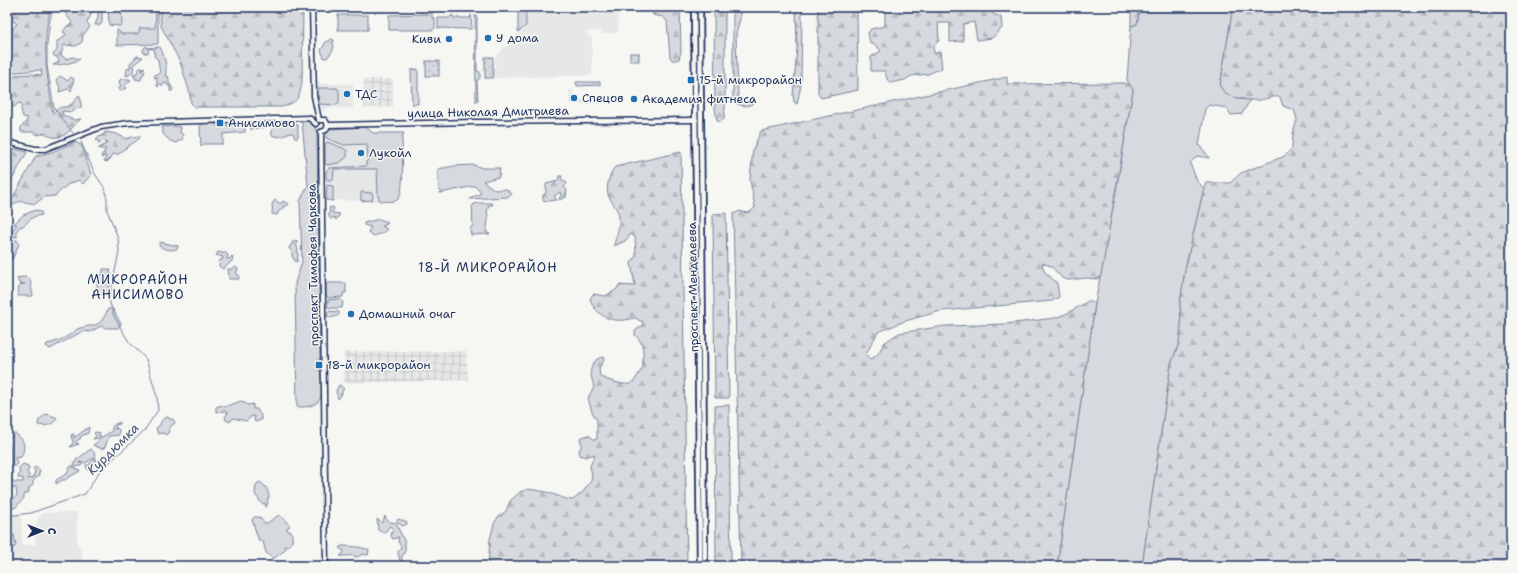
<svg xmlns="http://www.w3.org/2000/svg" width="1518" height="573" font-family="'Shantell Sans',sans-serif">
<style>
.built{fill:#e6e7e7}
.industrial{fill:url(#industrial-grid)}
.grass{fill:#d6d9dd;stroke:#78849e}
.forest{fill:url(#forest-firs);stroke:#78849e}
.park{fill:url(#park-dots);stroke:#78849e}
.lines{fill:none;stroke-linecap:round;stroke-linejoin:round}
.stream{stroke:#717e99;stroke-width:1}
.secondary-casing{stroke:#1b2f5e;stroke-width:7}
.primary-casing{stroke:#1b2f5e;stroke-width:8}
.secondary{stroke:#f6f6f2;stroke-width:4}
.primary{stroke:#f6f6f2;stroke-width:4.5}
.poi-dot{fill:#1f6fb2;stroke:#f6f6f2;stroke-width:1.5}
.labels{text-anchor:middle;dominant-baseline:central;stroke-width:3;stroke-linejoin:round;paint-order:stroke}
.poi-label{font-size:12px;fill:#1b2f5e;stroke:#f6f6f2;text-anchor:start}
.street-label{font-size:12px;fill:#1b2f5e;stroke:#f6f6f2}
.neighbourhood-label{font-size:13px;letter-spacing:1px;fill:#1b2f5e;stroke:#f6f6f2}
.water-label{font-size:13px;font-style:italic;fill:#46567b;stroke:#f6f6f2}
</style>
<defs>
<pattern id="industrial-grid" width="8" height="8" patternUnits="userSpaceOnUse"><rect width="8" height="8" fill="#e6e7e7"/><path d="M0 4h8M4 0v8" fill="none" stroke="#c5c6c9"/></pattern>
<pattern id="forest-firs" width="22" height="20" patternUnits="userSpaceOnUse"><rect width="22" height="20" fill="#d6d9dd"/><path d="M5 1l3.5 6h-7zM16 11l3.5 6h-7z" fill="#b7bbc0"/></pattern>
<pattern id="park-dots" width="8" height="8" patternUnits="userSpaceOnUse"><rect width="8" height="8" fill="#d6d9dd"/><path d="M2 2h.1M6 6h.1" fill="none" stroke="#b7bbc0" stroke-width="1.8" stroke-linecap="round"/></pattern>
</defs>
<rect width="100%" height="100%" fill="#f6f6f2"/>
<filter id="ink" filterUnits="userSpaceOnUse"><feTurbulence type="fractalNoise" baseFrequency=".025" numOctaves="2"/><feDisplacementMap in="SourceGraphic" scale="8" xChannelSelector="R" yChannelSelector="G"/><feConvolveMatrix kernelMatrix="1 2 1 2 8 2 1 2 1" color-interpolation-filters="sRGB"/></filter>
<g filter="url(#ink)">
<g class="built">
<polygon points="117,7 158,7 158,44 117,45"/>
<polygon points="322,7 428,7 426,10 430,11 430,14 420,15 418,11 337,12"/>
<polygon points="527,7 617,7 618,33 602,34 601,31 585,32 592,38 592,75 495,78 495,59 496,56 527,26"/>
<polygon points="318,82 322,84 353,84 353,108 328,108 322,111 318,98"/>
<polygon points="569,90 573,90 573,100 603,100 603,104 569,104"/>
<polygon points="377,137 378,196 380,201 326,200 326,178 327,180 334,178 334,169 337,169 327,169 327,165 325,164 326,138 336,141"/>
<polygon points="77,512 77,547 82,547 82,566 7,566 7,515 21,515 22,545 35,545 36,522 42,513"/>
<polygon points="330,558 332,561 374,560 377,566 330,566"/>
</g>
<g class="industrial">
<polygon points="364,79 393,79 393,107 364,108"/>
<polygon points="466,351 468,380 344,383 344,352"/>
</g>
<g class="grass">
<polygon points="98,7 102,7 102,23 100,25 95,25 98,17"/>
<polygon points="108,7 121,7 122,23 120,26 109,25"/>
<polygon points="154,7 158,7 158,44 117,45 117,30 122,34 138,34 140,28 155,28 156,11"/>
<polygon points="428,7 435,8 432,11 432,18 435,18 435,28 433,30 389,30 389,15 430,14 430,11 426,10"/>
<polygon points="518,7 526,7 526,26 518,32"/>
<polygon points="1140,7 1233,7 1220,86 1239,99 1250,100 1242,114 1231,115 1227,108 1209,105 1205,109 1199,145 1206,153 1209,158 1197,156 1190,163 1197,181 1204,188 1185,270 1180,304 1181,327 1179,344 1171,364 1142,566 1057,566 1095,304 1116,191 1133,90 1127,80 1131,26 1137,24"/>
<rect x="338" y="15" width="30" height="15"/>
<polygon points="453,15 453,18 470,18 471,15 472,28 470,29 438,28 438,18 449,18 451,16"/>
<polygon points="475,15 477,17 477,71 480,72 480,78 477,80 478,101 476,102"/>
<polygon points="332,39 334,40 334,42 332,42 334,46 333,50 327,58 324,58 321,50 326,42"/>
<path d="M147,46V48L160,47C164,54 168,69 165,76H168L169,79V83L173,89L172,91H170V86L167,85L166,83H164L163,86L161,85V83L159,84L158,87L157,86V77L155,78L154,76L156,74H160L158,60L154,56L155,50L149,48L148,53H144L143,51L144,48Z"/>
<polygon points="137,56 143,57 132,66 134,67 133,72 129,75 126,76 127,69 130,68 130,64"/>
<polygon points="141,67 145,68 141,70 145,72 144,74 142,75 141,80 135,79 135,76 133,76 134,74 137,73 138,70"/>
<polygon points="418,69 418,104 412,104 411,70"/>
<polygon points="121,79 129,79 131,80 124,86 126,88 121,91 118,89 121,87 119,81"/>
<polygon points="320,88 337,88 339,90 339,103 337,105 319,104 318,89"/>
<path d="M304,120C311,121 316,127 317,134L320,359L317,361V369L320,370C323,393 326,408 297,407L295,283L302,262L300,201L308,186L302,122Z"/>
<polygon points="202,123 216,124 217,126 243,124 245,127 245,132 223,134 223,144 204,144 201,147 200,127"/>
<polygon points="256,123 266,124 267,126 263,128 259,127 256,129 255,127 251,130 250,125"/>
<path d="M287,123L298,125V137L296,139L294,137V134L291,133C284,135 279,139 272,135L271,131C275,125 280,124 287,123Z"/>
<polygon points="174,126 176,127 177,126 181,128 180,132 183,135 182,140 178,141 177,143 170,141 163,134 163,130 162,127"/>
<path d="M366,127L373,133H404L402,137C402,148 405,192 398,199C395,203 385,201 380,201L378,196L377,169H334L333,180H327L326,178V171L329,168L366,166V162L368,160L367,144L344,145L326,138V132L330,129Z"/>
<polygon points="327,142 343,148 347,151 347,157 339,163 327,165 325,164 325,144"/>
<polygon points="474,165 482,168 500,168 499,177 483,181 495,190 506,189 512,194 507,197 470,199 481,193 475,186 440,193 438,181 438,169 454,166"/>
<polygon points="327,185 333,186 333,201 326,200"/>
<polygon points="361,192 372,193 373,197 372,200 361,201"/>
<path d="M275,200L279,203H282L283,201L289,204L287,206H283V209L279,211L277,215L272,214C272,210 273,208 272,204Z"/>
<path d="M479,203H492L493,205H489C486,212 488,213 488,219C488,222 487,228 486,232L490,234L471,235L470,229L473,225C472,218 473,212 472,207L474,204Z"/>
<polygon points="332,207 334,208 332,213 340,214 336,220 335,217 331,219 329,217 329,213 330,212 329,208"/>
<polygon points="36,210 41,212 42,215 33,217 23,226 20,227 17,230 17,237 11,236 7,237 7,233 12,233 12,230 17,225 14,224 23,215"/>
<polygon points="379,219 388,222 387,224 382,226 386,228 386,231 382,233 374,236 368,232 371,227 364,225 364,223"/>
<polygon points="17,240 19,244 13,258 7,263 7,252 10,251 7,249 7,241"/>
<polygon points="296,240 298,242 296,243 298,250 297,252 298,254 297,262 295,261 292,256 292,250 289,249 290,246 292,245 292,242 295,242"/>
<path d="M160,242L178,246V248C173,252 164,249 159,246Z"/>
<polygon points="218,252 222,253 226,253 228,255 227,259 230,259 232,256 233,258 232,261 223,269 219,266 220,260 223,259 223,257 216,255"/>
<polygon points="235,267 238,269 236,273 239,275 239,279 229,279 229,275 228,269 233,269"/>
<polygon points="103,269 108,269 111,270 109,274 112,274 108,291 103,295 97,295 97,283 94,276 103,275"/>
<polygon points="24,277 30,279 33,296 18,296 19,285 25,284 19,283 17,278"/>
<polygon points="328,283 346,283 346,293 343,293 343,297 328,298 326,295 326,284"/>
<polygon points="340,299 343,302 342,308 331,308 327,307 328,300"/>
<path d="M108,309H113L121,324L118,328H106L101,326L90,332L83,331L50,349L46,346L47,344C57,342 71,336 77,329C95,323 99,330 108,309Z"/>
<path d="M328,311L339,312V315C334,317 332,319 327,316Z"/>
<polygon points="339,385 341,386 344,389 342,391 342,394 340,395 341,396 338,399 336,391"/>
<polygon points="241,401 248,405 253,404 253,409 257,409 259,413 261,415 261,420 255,422 254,419 255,417 252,416 246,421 233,418 230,422 226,420 225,417 228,413 224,411 216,412 216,407 222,405 224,407"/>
<path d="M46,414L56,417L57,419C51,425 47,427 38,425L39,420Z"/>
<path d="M168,417L169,419H173L175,423L170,427L168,433L166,435L163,433L158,434L156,428L160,425C161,420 163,418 168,417Z"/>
<polygon points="120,422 120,424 116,425 115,430 117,428 119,430 119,435 109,436 105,447 102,449 93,445 100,440 100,438 93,439 96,436 94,433 96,432 100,433 99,436 102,437 112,431 112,427 115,424"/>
<polygon points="89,427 88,433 81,436 80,439 76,441 76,443 79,444 70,447 73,443 71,435 74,434 74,438"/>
<path d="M14,433C25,439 26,447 21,457L15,458L17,463L16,466L11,467L10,444L7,445V439L10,438Z"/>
<path d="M91,449C98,455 97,465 88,470L86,466V465H90V463L94,460V458L85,463L79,462V463H82L81,466L73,467L80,471L69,477L65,480H62L56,484V480L67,474L70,467L74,465L76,460Z"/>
<polygon points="23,464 28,466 29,469 27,472 29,475 28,479 33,478 35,471 33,469 35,467 40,470 38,477 36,478 33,481 33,485 29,488 29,492 24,495 24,498 15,508 9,508 9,500 12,497 14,499 17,495 16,488 11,488 9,486 11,479 15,482 23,482 23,478 18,478 20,471 18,469"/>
<path d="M259,482C265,484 269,491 269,498L267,499L268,503L266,507L265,503L262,504L255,494L256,486Z"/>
<polygon points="279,515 283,518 290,526 287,528 288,531 292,532 292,542 290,545 285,546 286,548 284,551 273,559 266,553 263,541 259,541 252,520 254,517 259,517 264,523 267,523"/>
<path d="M385,516C387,522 390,522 396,523L398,519L407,522V524L402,526L399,523L397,525L405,543V551L402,556V566H401L398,552L401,547L398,541L399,537L393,539L391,536L393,529L390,526L384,533L378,530L377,519L382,523Z"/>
<polygon points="9,535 14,535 16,545 15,547 7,547"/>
<path d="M341,546C350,546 363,547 369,550L368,555L363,554L357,557C351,554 346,557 340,556L344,553L343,550L339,548Z"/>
</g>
<g class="forest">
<path d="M12,7H51C41,43 47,77 53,113C58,109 59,106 67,107L73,103L79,95L81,100V108L76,109L71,112L62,111L63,115L74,120L81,119C73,125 75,126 69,131C63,138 52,140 45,133L38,135L34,132H21V127L26,122L28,118L23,117L21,109L22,104L19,103L14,107L9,106L12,98L11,81L16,75L30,74L42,75L41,70L17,72L13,73L10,71L9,64L11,49L12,29L17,24L12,20L10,15L7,13V11Z"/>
<path d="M63,7H92L91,15L87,22L90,27L83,35L82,42L76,46L64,45L61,55L66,59L72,57L80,59C77,62 58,66 53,65L59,62L58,58L53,55L57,50V41L63,38L66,34L63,32L67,26L73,24L63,10Z"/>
<path d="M160,7H303L302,81C300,97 298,102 282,107H195L191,103L189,90L180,62L161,26Z"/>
<polygon points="650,7 680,7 681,52 679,59 675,60 672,60 670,57 667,21 663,17 653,15"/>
<polygon points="714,7 725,7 725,108 724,119 721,122 717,121 715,108"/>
<path d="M733,7H740V19L736,34L738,99L740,101L753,102L752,104C745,107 739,106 733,101Z"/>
<polygon points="796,7 802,7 801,85 797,104 794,102 793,96 797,49"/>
<polygon points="818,7 857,7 858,90 821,98 818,94"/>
<polygon points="885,7 993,7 988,9 993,14 1001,17 1002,28 992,38 977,40 974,22 963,24 963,41 950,42 950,23 938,23 939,40 935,45 933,49 935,54 940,51 942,68 928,74 911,76 905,80 890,83 887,79 885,71 871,71 871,57 881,51 878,47 870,43 868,33 871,29 885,26"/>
<polygon points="1131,7 1140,7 1137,24 1131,26"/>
<path d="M1233,7H1511V566H1142L1171,364L1179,344L1181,327L1180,304L1185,270L1204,188L1206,183H1230L1241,173L1285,156L1292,148L1293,134L1297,119L1294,110L1283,106L1280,97C1272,96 1267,99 1260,100C1248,101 1236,98 1225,94L1220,86Z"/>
<polygon points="60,76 68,81 71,77 74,79 71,91 68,89 59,92 60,87 56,80"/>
<path d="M1007,77V84L1124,83C1129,84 1131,85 1133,90L1101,276L1097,279L1087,278L1068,280L1062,278L1051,266L1042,263L1044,271L1057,283L1059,297L1052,301L941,311L905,321L878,332L866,354L870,360L878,354L884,343L899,333L945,326L1006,324L1055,318L1068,313L1088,301H1092L1095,304L1057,566H741L733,214L740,211C748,214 750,213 755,207L750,180L753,149L761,131Z"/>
<path d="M105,132L117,134L126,139L132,137L139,136L140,138C133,144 125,147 119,154H113L111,158L107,162L104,161L106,158L105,156L102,158L101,156L106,149H99V148L105,145L108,142L104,141L102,143H98L99,141L96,140L100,136L103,135Z"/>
<path d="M75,142L81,145L84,151L91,175L83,184L79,180L67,185L55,196L44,197L35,204C19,201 16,198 7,214V208L36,156L52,152Z"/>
<polygon points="7,147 27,152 7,189"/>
<path d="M681,152L687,566H488L490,539L494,524L498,517L506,511L510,501L520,492L528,489L547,492L566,499L573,500L583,492L591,481L592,475L590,466L595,454L585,457L580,455L579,450L582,445L580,438L588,435L595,440L597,439V420L592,412L588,398L594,387C591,374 587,371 597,359L603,357L604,360L599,368L600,376C605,380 627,387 632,383C634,382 642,369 643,367C642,353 646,345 635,335V331L643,325L642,321L638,320L636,318C631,318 628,320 623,320C608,322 595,313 590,299L593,294L605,296L616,290L619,285L635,286L631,263L636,256L635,237L631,234L625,241L614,246V245C616,236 620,227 619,217C618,209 613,204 609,197C605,190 609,173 615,167Z"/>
<polygon points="559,176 562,176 561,179 567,183 564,187 567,190 566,197 559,200 561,194 560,192 554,196 557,200 547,201 543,200 543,195 546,193 546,184 558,181"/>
<polygon points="726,213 729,398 715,398 713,214"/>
<polygon points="729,405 731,566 716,566 715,406"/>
</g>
<g class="park">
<rect x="630" y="53" width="9" height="8"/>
<rect x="485" y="57" width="8" height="21"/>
<rect x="426" y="61" width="13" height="15"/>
<polygon points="576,82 600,82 600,85 577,86"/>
</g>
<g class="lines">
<g class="stream">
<polyline points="54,7 50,19 47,44 47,66 54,108 73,133"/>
<polyline points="7,516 31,513 85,494 99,472 144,431 158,410 157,397 146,359 129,342 114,316 109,300 119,252 118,238 107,210 107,199 104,187 95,174 81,142"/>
</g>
<g class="secondary-casing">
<g id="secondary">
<polyline points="312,7 314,96 319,120"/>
<polyline points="319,120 325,120 328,125"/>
<polyline points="328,125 474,122 696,120"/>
<polyline points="321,132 326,566"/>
<polyline points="321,132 326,130 328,125"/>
<polyline points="7,142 35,149 45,149 101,127 128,123 309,118 316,124"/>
</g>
</g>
<g class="primary-casing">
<g id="primary">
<polyline points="694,7 700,566"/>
<polyline points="700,7 705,566"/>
</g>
</g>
<use href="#secondary" class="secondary"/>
<use href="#primary" class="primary"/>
</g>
</g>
<g class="poi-dot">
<circle cx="488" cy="38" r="4"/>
<circle cx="449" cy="39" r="4"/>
<rect x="687" y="76" width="8" height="8" rx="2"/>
<circle cx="347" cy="94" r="4"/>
<circle cx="574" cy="98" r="4"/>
<circle cx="634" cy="99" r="4"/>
<rect x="216" y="119" width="8" height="8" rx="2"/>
<circle cx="361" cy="153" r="4"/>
<circle cx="351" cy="314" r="4"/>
<rect x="315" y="361" width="8" height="8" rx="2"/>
</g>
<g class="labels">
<g class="poi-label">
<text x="496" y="38">У дома</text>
<text x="441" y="39" text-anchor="end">Киви</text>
<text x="699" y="80">15-й микрорайон</text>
<text x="355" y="94">ТДС</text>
<text x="582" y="98">Спецов</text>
<text x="642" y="99">Академия фитнеса</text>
<text x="228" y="123">Анисимово</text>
<text x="369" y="153">Лукойл</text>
<text x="359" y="314">Домашний очаг</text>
<text x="327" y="365">18-й микрорайон</text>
</g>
<g class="street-label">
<text transform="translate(488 112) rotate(-1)">улица Николая Дмитриева</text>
<text transform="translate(313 265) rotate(-91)">проспект Тимофея Чаркова</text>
<text transform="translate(693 287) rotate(-91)">проспект Менделеева</text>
</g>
<g class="neighbourhood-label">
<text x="488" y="267">18-Й МИКРОРАЙОН</text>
<text x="138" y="279">МИКРОРАЙОН<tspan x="138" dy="15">АНИСИМОВО</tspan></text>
</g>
<g class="water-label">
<text transform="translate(113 449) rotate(-45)">Курдюмка</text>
</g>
</g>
<rect width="1518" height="573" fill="none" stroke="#f6f6f2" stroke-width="24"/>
<rect x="12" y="12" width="1494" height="549" fill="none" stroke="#1b2f5e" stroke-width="1.5" filter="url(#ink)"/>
<g transform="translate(42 531) rotate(90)" stroke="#f6f6f2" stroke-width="3" paint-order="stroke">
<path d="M0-3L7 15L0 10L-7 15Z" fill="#1b2f5e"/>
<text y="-6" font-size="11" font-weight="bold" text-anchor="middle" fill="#1b2f5e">С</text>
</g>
</svg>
